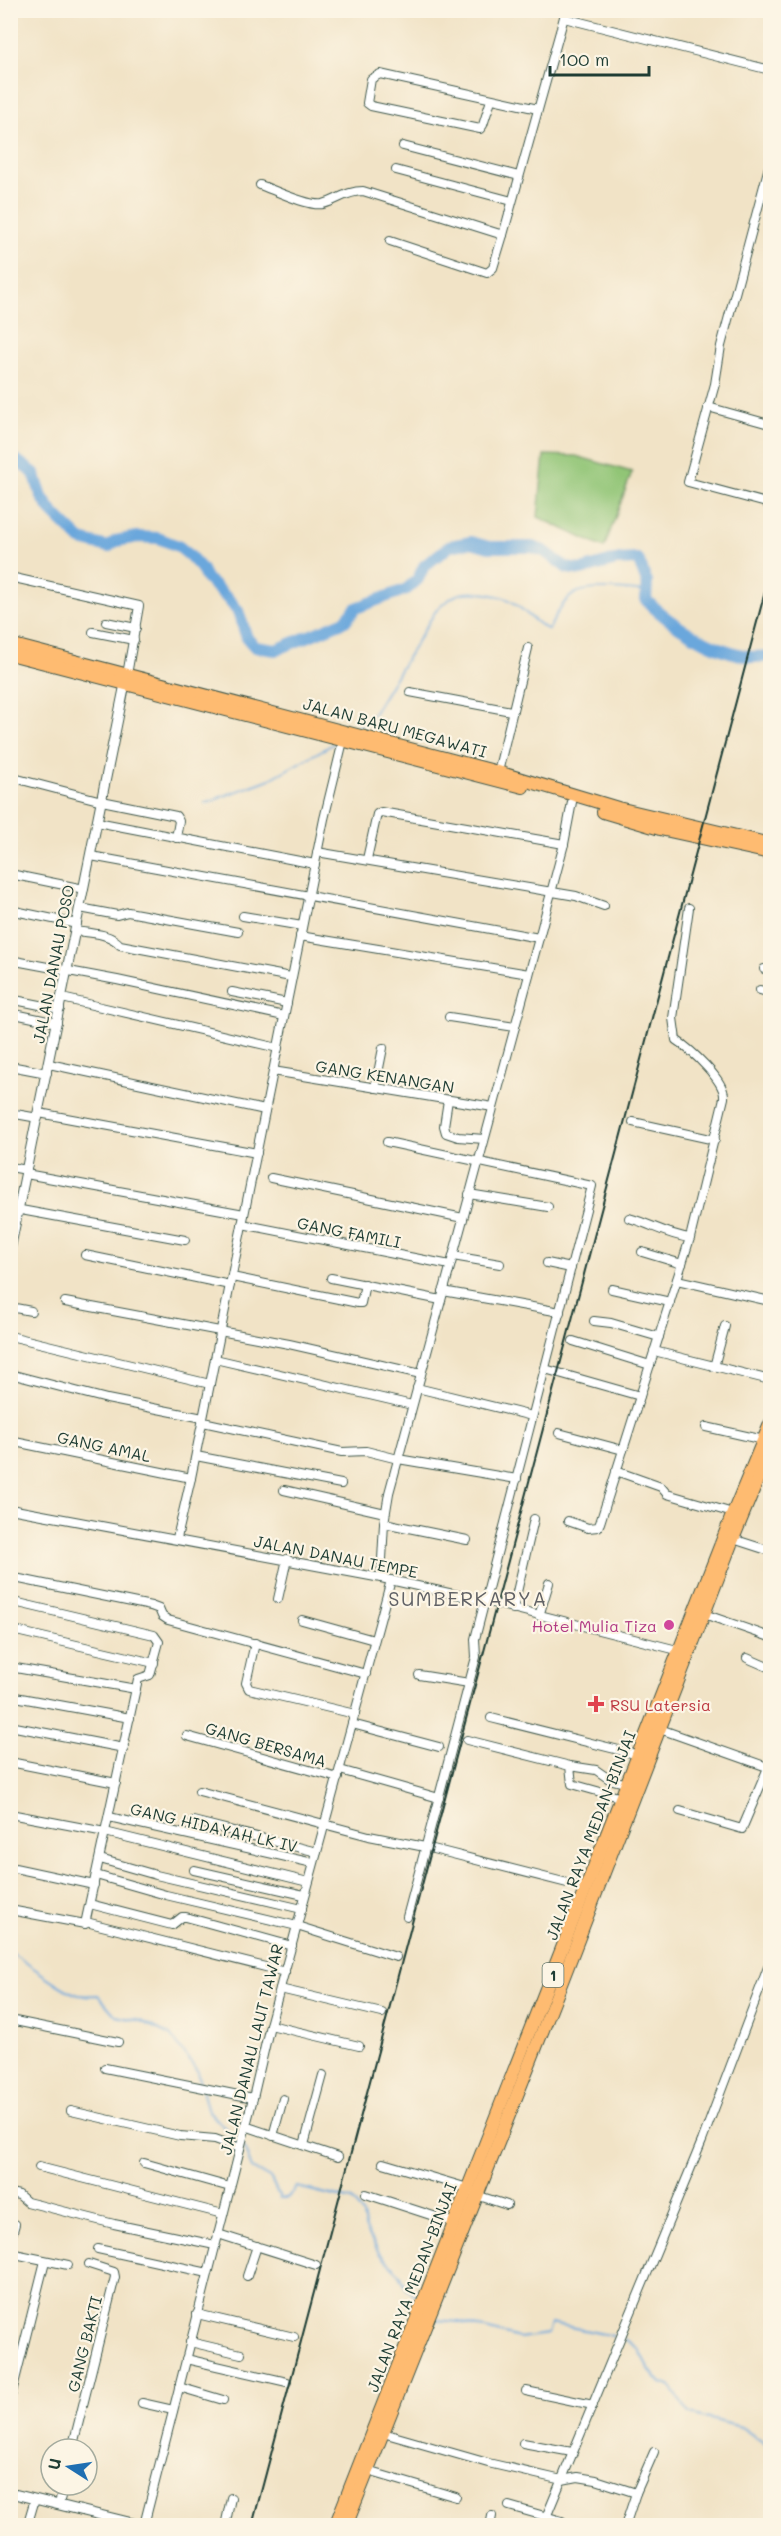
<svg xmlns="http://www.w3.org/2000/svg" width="781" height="2536" font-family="Mali,sans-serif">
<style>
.green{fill:#91c576;stroke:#588155;stroke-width:1.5}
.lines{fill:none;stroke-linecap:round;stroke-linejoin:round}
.stream{stroke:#6ba7dc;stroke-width:2}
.river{stroke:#6ba7dc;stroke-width:12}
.minor-casing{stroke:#3e564a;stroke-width:10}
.tertiary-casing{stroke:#3e564a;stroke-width:11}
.primary-casing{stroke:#3e564a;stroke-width:14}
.trunk-casing{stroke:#3e564a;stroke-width:14}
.minor{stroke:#fff;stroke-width:8}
.tertiary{stroke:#fff;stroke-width:9}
.primary{stroke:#febb71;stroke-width:12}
.trunk{stroke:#febb71;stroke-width:12}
.rail{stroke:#1f3d34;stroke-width:2}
.hotel-dot{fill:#d1479c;stroke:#fcf5e5;stroke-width:2}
.health-dot{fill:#e0444e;stroke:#fcf5e5;stroke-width:2}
.labels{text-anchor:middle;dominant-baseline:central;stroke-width:4.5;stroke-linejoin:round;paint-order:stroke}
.shield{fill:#fcf5e5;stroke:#617469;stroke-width:1.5}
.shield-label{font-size:15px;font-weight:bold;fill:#1f3d34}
.street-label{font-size:16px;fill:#1f3d34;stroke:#fcf5e5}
.hotel-label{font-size:16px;fill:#b23c85;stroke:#fcf5e5;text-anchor:end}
.health-label{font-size:16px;fill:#be3a42;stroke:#fcf5e5;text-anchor:start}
.quarter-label{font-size:20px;letter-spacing:1.5px;fill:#616266;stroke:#fcf5e5}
</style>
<rect width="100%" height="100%" fill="#fcf5e5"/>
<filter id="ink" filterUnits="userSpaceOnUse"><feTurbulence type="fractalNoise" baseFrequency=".0167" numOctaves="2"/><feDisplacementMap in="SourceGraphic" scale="12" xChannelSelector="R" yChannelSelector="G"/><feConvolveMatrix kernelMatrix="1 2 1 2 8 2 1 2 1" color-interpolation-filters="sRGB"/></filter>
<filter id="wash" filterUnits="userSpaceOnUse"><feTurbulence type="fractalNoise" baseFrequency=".008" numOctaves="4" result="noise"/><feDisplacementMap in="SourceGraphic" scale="24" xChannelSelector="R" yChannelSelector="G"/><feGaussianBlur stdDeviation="1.35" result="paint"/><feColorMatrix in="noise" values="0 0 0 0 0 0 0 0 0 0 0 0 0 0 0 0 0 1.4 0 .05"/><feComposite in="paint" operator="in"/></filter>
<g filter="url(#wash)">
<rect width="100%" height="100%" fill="#f1e3c6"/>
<polygon class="green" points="544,455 576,456 632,472 604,548 538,517"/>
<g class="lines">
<g class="stream">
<path d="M355,730L373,714L435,612C453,592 464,590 489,594C496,596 505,597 511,601C525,610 534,623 549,630C554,618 564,599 576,593C590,586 629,590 645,592"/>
<polyline points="205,803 270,779 335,743"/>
<path d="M10,1952C27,1962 64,1992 79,1995C85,1996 92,1995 98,1995L116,2016L141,2021L170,2035L198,2072L207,2109L238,2142"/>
<polyline points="244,2148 252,2168 271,2179 280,2198 287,2198 297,2187 352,2200 363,2215 365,2227 379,2253 400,2274 407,2289 419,2297"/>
<polyline points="437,2320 459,2322 519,2338 548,2334 551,2323 613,2336"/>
<polyline points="625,2339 638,2349 649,2369 661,2383 670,2386 690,2414 741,2427 770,2447"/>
</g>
<path class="river" d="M10,456L34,473L42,497L53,513L81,540L108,547L116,541L137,537L158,538L178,546L189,555L201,568L206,578L231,602L238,611L247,638L255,647L276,650L345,621L356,608L407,589L418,579L424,566L450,546L471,542L489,547H532L544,551L567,568L581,570L616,560L638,559L647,582L646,600C671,626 716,652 752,657C758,657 764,656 770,657"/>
</g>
</g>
<g filter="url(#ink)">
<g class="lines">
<g class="minor-casing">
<g id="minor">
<polyline points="564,18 770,70"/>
<polyline points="491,100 483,125 480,129 371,106 367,103 371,79 380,74 538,109"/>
<polyline points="403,146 519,176"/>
<polyline points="770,163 721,346 715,384 688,482 770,504"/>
<polyline points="396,170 512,201"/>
<path d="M260,185C274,190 309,207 323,204C338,200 347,191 363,191L503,235L566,10"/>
<polyline points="390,241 487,273 493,268 503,235"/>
<polyline points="708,407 769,424"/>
<polyline points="10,577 139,606 127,675"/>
<polyline points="106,622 136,628"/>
<polyline points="93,632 134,640"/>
<polyline points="410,692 511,711"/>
<polyline points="498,772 528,648"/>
<polyline points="10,777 102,801 176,816 179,821 176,838"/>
<polyline points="97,822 315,864"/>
<polyline points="317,852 576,896 604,906"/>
<polyline points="91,856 539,938"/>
<polyline points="367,859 377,814 381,812 564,844"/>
<polyline points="10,874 84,889"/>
<polyline points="80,908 117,915 128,912 238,932"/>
<polyline points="10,910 77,924"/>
<polyline points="243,916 302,926"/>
<path d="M75,931C90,933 110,933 120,945L291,977"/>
<polyline points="300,936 529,974"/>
<polyline points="10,960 117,980 284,1016"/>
<polyline points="764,969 770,971"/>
<polyline points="760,990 770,993"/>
<polyline points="232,992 287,1003"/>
<polyline points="62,998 278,1048"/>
<polyline points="10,999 60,1009"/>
<polyline points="10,1013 57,1023"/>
<polyline points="449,1017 515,1027"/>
<polyline points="49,1064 265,1110"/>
<polyline points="10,1066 47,1073"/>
<polyline points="273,1071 493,1107"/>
<polyline points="375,1088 383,1048"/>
<polyline points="448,1100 444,1126 446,1133 458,1137 484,1139"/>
<polyline points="10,1113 38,1118"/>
<polyline points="39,1113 257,1153"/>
<polyline points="633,1122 715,1140"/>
<polyline points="387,1142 592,1186 475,1639 476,1657 407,1917"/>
<polyline points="10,1167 27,1170"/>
<polyline points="26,1174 244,1214"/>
<polyline points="271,1178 463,1218"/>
<polyline points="469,1194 548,1207"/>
<polyline points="10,1208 185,1240"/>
<path d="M629,1218C651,1224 667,1235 690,1238"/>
<polyline points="242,1224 450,1265"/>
<polyline points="642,1252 682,1264"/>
<polyline points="85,1255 230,1285"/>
<polyline points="453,1256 500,1264"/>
<polyline points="547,1263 571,1268"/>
<polyline points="232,1277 358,1303 361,1303 365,1284"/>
<polyline points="331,1278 441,1300"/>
<polyline points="677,1280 770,1301"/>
<polyline points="612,1289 670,1302"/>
<polyline points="443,1291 560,1312"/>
<polyline points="65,1302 289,1344 421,1374"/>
<polyline points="10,1307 31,1311"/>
<polyline points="594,1321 611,1323 659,1337"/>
<polyline points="10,1336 210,1384"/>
<polyline points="573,1341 650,1365"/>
<polyline points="654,1351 770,1380"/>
<polyline points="215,1359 412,1405"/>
<polyline points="714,1367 725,1326"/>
<polyline points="545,1369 640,1396"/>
<polyline points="10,1374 107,1399 203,1418"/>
<polyline points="417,1388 532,1416"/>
<polyline points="203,1422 342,1452 366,1451 398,1459 517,1479"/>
<polyline points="706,1427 764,1440"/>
<polyline points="559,1433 623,1450"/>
<polyline points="10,1441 191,1478"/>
<polyline points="196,1456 341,1484"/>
<polyline points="616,1471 661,1487 667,1494 733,1513"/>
<polyline points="284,1490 385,1513"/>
<polyline points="10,1509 381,1578 485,1601 681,1651"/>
<path d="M568,1521L588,1528L598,1527L600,1523L690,1238L724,1098C726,1081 690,1049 676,1040L673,1018L689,908"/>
<polyline points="384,1523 467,1540"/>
<polyline points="177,1538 191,1478 324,819 343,741"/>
<polyline points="733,1539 770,1551"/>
<polyline points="10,1577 151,1606 159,1609 162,1616 168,1620 366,1674"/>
<polyline points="381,1578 384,1523 389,1493 539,938 564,844 572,802"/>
<polyline points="278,1599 287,1559"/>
<polyline points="10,1601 154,1635 159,1642 150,1675 138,1679 85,1924 10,1910"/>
<polyline points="513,1609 534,1519"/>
<polyline points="704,1614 770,1637"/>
<polyline points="539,1616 549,1583"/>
<polyline points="302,1620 374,1640"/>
<polyline points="10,1636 12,1630 154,1663"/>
<polyline points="255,1643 246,1683 249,1689 355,1714"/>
<polyline points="747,1658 770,1668"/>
<polyline points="10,1667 136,1689"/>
<polyline points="419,1675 469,1683"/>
<polyline points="10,1696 130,1718"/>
<polyline points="491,1718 639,1755"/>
<polyline points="352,1724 439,1747"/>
<polyline points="10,1726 124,1748"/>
<polyline points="660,1729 770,1768"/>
<polyline points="187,1736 338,1778"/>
<polyline points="467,1740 570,1766 572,1784 622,1798"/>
<polyline points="10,1762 116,1783"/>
<polyline points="570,1766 596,1770 609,1779 628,1784"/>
<polyline points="340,1770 439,1798"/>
<polyline points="199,1791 369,1836 425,1847"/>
<polyline points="680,1811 742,1829 770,1763"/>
<polyline points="10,1814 105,1832 308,1882"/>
<polyline points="109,1817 313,1863"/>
<polyline points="193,1821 317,1852"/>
<polyline points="433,1849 587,1888"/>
<polyline points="100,1859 156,1875 302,1909"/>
<polyline points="10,1867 94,1885"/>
<polyline points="194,1870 304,1895"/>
<polyline points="96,1875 166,1895 297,1926 396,1957"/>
<polyline points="90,1904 172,1925 182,1917 186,1917 292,1946"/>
<polyline points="86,1922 285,1972"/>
<polyline points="280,1989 382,2013"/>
<polyline points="10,2020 118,2042"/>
<polyline points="270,2025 359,2046"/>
<polyline points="105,2068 253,2098"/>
<polyline points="71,2111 180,2136 215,2139 240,2148"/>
<polyline points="245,2126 338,2157"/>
<polyline points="273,2136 283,2099"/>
<polyline points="304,2145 323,2075"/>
<polyline points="144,2163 230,2187"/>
<polyline points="383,2163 468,2188 476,2195 507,2205"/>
<polyline points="39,2167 223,2214"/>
<polyline points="10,2193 19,2195 27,2202 114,2224 215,2245"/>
<polyline points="366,2194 455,2223"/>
<polyline points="218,2234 316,2265"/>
<polyline points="10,2241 15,2224"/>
<polyline points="98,2249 208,2273"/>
<polyline points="10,2253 68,2265"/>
<polyline points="247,2276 257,2246"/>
<polyline points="197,2314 294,2337"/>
<polyline points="190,2342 241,2354"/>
<polyline points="186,2359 287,2382"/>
<polyline points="179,2387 223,2400"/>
<polyline points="526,2391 593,2405"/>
<polyline points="10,2400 45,2261"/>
<polyline points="142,2403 173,2410"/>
<polyline points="383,2433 488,2463 562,2480 578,2477 596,2480 636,2493"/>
<polyline points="523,2443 572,2452"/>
<polyline points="72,2449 115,2277 114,2272 89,2264"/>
<polyline points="368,2471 456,2497"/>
<polyline points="59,2504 64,2485"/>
<polyline points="509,2506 562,2521 564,2526"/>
<polyline points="547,2515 702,2141 770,1962"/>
<polyline points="144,2525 253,2098 270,2025 391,1580"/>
<polyline points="27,2526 35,2499"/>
<polyline points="225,2526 231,2498"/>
<polyline points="490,2526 492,2516"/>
<polyline points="625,2526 636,2493 654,2452"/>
</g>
</g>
<g class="tertiary-casing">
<g id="tertiary">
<polyline points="10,1250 125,684"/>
<polyline points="10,2493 145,2526"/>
</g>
</g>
<g class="primary-casing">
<g id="primary">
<polyline points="335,2526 733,1513 770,1424"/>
<polyline points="346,2526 554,2002 733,1539 770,1449"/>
</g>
</g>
<g class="trunk-casing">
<g id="trunk">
<polyline points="10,644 498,772 618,808 770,844"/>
<polyline points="10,654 523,787"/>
<polyline points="603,812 660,829 770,853"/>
</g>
</g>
<use href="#minor" class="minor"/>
<use href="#tertiary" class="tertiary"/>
<use href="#primary" class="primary"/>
<use href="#trunk" class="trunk"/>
<polyline class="rail" points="252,2526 770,573"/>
</g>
</g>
<circle class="hotel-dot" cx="669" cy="1625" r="6"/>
<path class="health-dot" d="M593 1695h6v6h6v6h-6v6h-6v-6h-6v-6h6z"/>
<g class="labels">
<rect class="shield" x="542.5" y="1963" width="21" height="24" rx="4.5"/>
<g class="shield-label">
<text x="553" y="1975">1</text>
</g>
<g class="street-label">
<text transform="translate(395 727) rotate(15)">JALAN BARU MEGAWATI</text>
<text transform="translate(53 964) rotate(-79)">JALAN DANAU POSO</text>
<text transform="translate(385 1076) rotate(9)">GANG KENANGAN</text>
<text transform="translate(349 1232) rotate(11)">GANG FAMILI</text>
<text transform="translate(104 1446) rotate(12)">GANG AMAL</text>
<text transform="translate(336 1556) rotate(11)">JALAN DANAU TEMPE</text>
<text transform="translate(266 1744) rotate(16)">GANG BERSAMA</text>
<text transform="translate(214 1827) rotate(13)">GANG HIDAYAH LK IV</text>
<text transform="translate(590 1835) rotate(-69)">JALAN RAYA MEDAN-BINJAI</text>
<text transform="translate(251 2049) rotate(-76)">JALAN DANAU LAUT TAWAR</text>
<text transform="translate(411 2287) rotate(-69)">JALAN RAYA MEDAN-BINJAI</text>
<text transform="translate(84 2344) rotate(-76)">GANG BAKTI</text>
</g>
<g class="hotel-label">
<text x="657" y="1625">Hotel Mulia Tiza</text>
</g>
<g class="health-label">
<text x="610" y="1704">RSU Latersia</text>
</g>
<g class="quarter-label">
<text x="468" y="1598">SUMBERKARYA</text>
</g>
</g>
<rect width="781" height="2536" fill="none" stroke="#fcf5e5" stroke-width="36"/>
<g transform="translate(69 2467) rotate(282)"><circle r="28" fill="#fcf5e5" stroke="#a4ab9e" stroke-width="1.5"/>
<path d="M0-4.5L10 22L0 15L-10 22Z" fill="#1f6fb2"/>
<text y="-9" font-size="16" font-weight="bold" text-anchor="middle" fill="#1f3d34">U</text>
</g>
<path d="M550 66v9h99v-9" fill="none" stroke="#1f3d34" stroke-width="3"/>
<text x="559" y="66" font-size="18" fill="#1f3d34" stroke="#fcf5e5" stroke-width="4.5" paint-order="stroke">100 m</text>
</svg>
